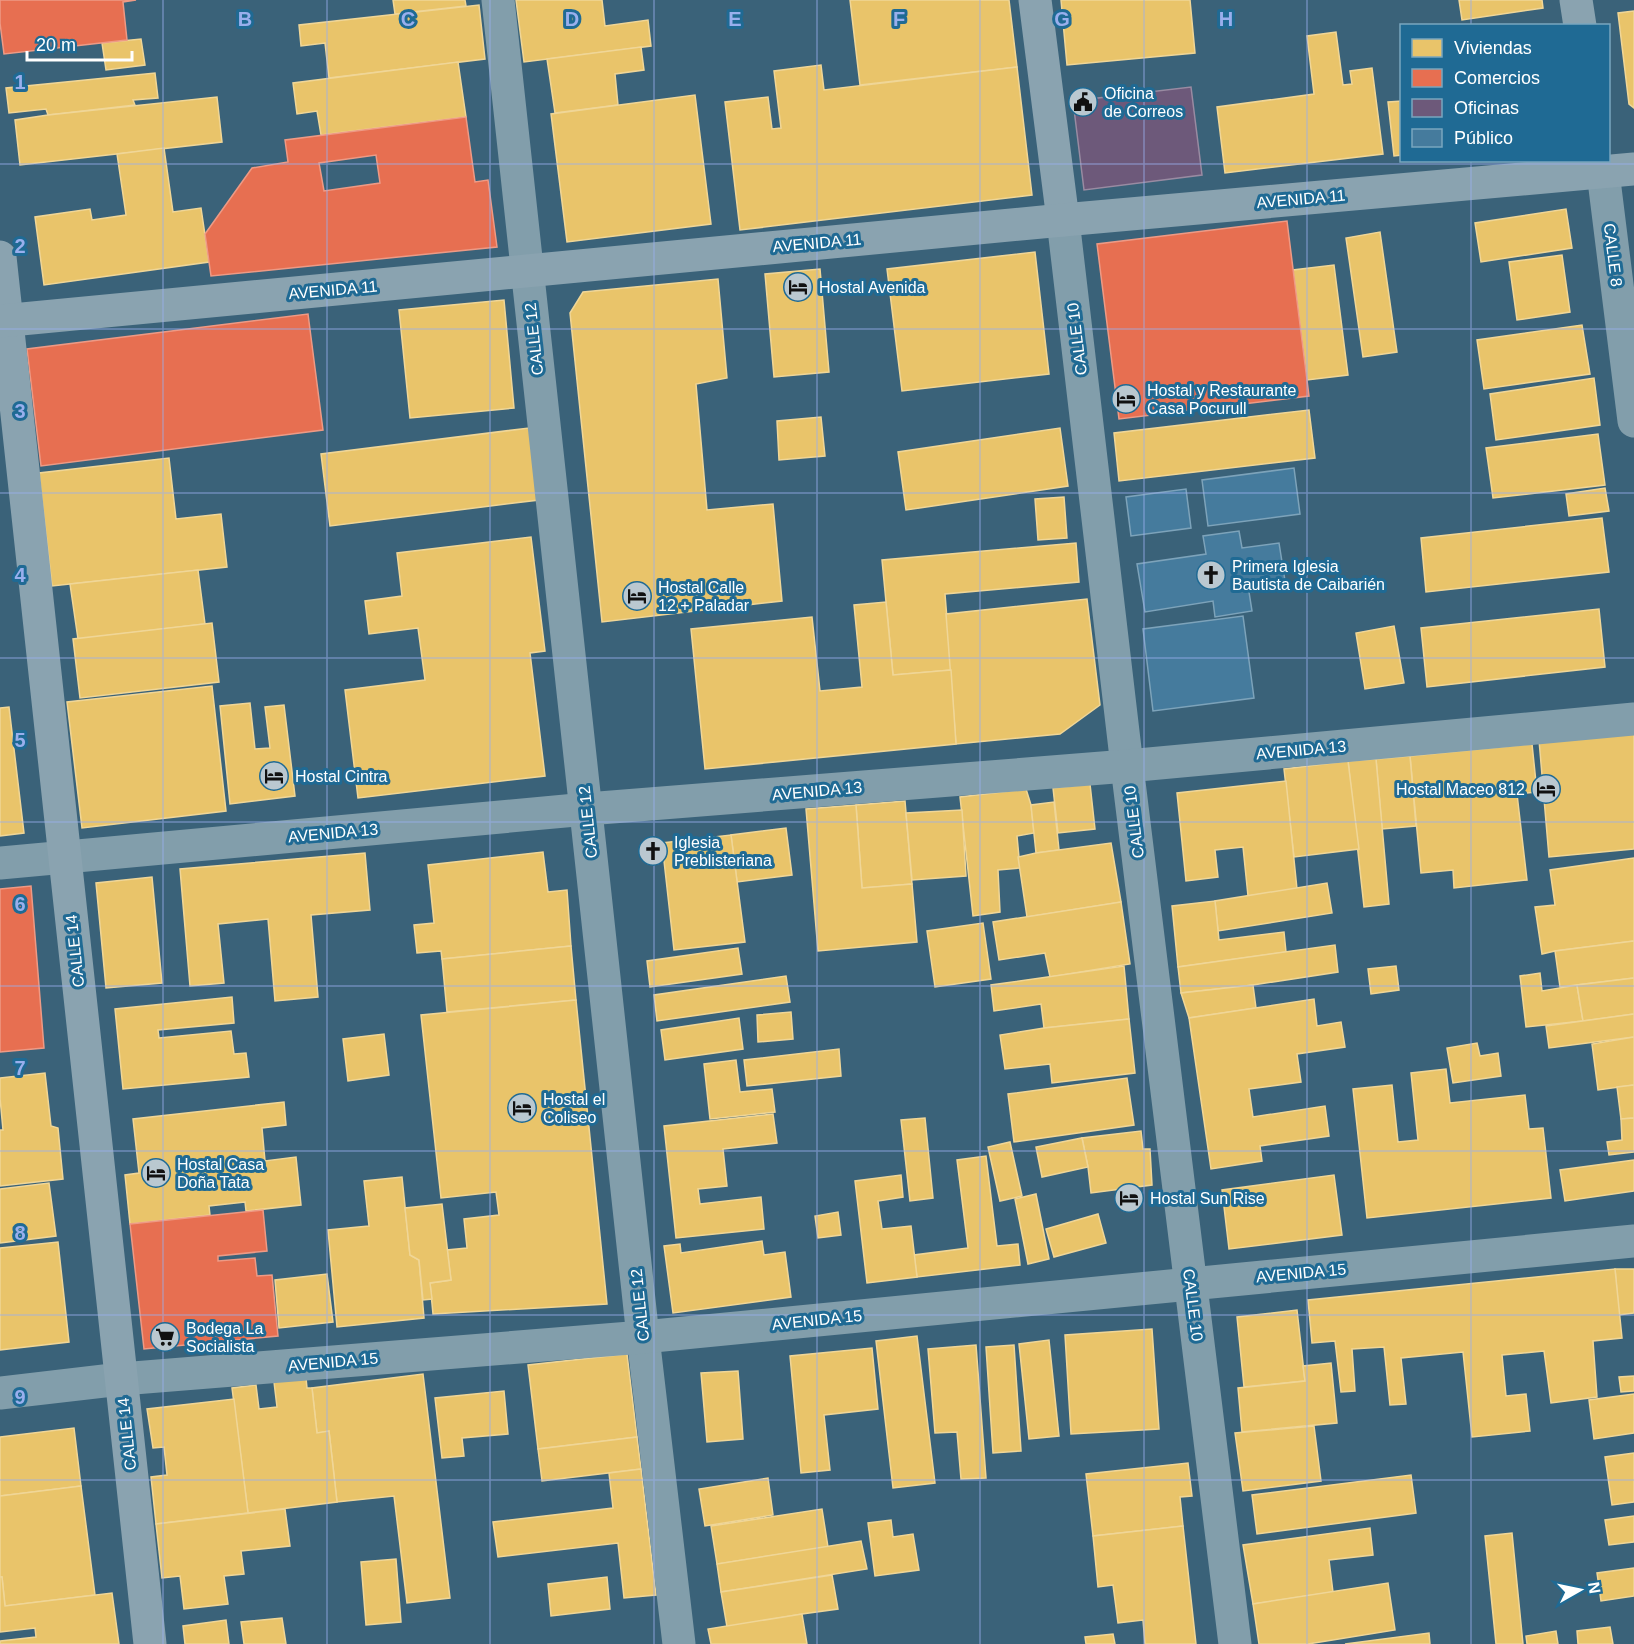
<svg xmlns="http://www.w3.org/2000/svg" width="1634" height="1644" font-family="Helvetica,sans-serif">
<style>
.homes{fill:#e9c46a;stroke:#f0d697;stroke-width:1.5}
.shops{fill:#e76f51;stroke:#ee9a85;stroke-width:1.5;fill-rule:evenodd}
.offices{fill:#6d597a;stroke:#998ba2;stroke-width:1.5}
.public{fill:#457b9d;stroke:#7da3ba;stroke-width:1.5}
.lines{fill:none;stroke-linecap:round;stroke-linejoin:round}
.street{stroke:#829eab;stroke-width:33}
.secondary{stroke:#8aa3b0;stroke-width:33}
.grid{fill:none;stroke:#99afed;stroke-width:1.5;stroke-opacity:0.55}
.labels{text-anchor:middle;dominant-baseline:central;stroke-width:6;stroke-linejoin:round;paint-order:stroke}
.poi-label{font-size:16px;fill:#fff;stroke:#1f6a94;text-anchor:start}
.street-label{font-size:16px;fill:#fff;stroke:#1f6a94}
.grid-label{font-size:20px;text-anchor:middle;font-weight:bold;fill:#99afed;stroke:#1f6a94;stroke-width:6;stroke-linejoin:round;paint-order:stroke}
</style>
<rect width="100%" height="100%" fill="#3a6279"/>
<g class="homes">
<polygon points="393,0 465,0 466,6 395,14"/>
<polygon points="516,0 602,0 605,26 648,20 651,46 524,62"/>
<polygon points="850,0 1009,0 1017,67 860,85"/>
<polygon points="1061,0 1190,0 1195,53 1067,65"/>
<polygon points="1459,0 1542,0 1543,8 1462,20"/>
<polygon points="479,5 485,59 329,78 325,43 301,46 299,25"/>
<polygon points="1634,11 1634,108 1629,104 1618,13"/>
<polygon points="1336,32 1343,85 1352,84 1350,71 1372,68 1383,154 1225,173 1217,107 1314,94 1307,36"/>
<polygon points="141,39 145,65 106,70 102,43"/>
<polygon points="641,47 644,70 615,74 618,105 555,113 547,59"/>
<polygon points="458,62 466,117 321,135 317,111 297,114 293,83"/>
<polygon points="821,65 824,90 1017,67 1032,195 740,230 725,102 768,97 772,129 781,128 774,71"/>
<polygon points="155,73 158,98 133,100 135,105 48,115 46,109 9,113 6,88"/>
<polygon points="695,95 711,224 567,242 551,114"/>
<polygon points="217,97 222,142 20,165 15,120 48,115"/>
<polygon points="1402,101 1402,155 1394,156 1388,102"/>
<polygon points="164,148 173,212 201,208 209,262 44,285 35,217 90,209 92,220 126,215 117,154"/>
<polygon points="1566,209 1572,248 1481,262 1475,223"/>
<polygon points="1380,232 1397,352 1363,357 1346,238"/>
<polygon points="1035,252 1049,374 902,391 887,269"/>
<polygon points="1562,255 1570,312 1517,320 1509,262"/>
<polygon points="1334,265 1348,375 1307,380 1293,270"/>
<polygon points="820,269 829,372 774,377 765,274"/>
<polygon points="718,279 727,378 696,384 707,510 773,504 782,601 602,622 570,313 583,292"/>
<polygon points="504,300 514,408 410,418 399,310"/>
<polygon points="1582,325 1590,374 1484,389 1477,340"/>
<polygon points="1594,378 1600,425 1496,440 1490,394"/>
<polygon points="1309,410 1315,458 1119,481 1114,433"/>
<polygon points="821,417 825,456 779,460 777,421"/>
<polygon points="529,428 539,500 330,526 321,454"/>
<polygon points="1060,428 1068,486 906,510 898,452"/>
<polygon points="1598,434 1605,485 1493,498 1486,448"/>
<polygon points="169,458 176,519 221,514 227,567 52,586 39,473"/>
<polygon points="1605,488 1609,511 1569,516 1566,494"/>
<polygon points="1064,497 1067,538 1038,540 1035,499"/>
<polygon points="1602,518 1609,572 1426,592 1421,538"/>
<polygon points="531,537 545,651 530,653 545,776 358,798 345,690 425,680 418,628 369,634 365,601 402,596 397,553"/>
<polygon points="1076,543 1079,582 945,594 951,670 893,675 882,560"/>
<polygon points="198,570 205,624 78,639 70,584"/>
<polygon points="1087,599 1100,705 1060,734 956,744 946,614"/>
<polygon points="886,602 893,675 951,670 956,744 705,769 691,629 812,617 820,691 862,687 854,605"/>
<polygon points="1599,609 1605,667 1427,687 1421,628"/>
<polygon points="212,623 219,682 80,698 73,639"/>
<polygon points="1394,626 1404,683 1365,689 1356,633"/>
<polygon points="212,686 226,811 82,828 67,702"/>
<polygon points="250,703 255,749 270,748 265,707 284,705 295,796 230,804 220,706"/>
<polygon points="9,707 24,833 0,836 0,708"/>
<polygon points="1634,731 1634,849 1549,857 1539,740"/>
<polygon points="1532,744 1537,792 1517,794 1527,880 1454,888 1453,870 1421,873 1410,756"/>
<polygon points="1410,756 1416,826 1382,829 1376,759"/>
<polygon points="1376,759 1389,904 1364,907 1348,761"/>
<polygon points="1348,761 1359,849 1294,857 1284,769"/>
<polygon points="1286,781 1297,889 1248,896 1243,847 1215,850 1218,877 1186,881 1177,793"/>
<polygon points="1090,784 1095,829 1058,833 1053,788"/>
<polygon points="1026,789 1031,805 1034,833 1017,836 1020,868 998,870 1000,912 973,916 960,797"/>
<polygon points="905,801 912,884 862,888 856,805"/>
<polygon points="1054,802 1059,850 1036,853 1031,805"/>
<polygon points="856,805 862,888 912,884 917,942 818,951 806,809"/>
<polygon points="962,810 966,876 912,880 906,813"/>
<polygon points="786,828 792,875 737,882 731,835"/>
<polygon points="731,835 745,942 674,950 662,843"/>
<polygon points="1111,843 1121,902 1027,917 1018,857 1036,853"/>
<polygon points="543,852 548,892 567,890 571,946 442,959 441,951 417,953 414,925 434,923 428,865"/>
<polygon points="365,853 370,910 311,915 318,997 275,1001 268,919 218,924 224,983 190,986 180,869"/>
<polygon points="1634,858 1634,941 1555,951 1542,954 1535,907 1555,905 1550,870"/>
<polygon points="152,877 162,983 106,988 96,883"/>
<polygon points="1327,883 1332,913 1218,931 1215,901"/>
<polygon points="1215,901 1219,940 1284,932 1286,952 1178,967 1172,906"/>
<polygon points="1121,902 1130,964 1050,977 1045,953 999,960 993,922"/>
<polygon points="983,923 991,979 935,987 927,931"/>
<polygon points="1634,941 1634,978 1560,987 1555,951"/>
<polygon points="1335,945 1338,972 1253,985 1181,993 1178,967"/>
<polygon points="571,946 576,1000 447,1012 442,959"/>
<polygon points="738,948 742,974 650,987 647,961"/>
<polygon points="1124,966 1129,1019 1044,1028 1041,1004 994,1011 991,985"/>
<polygon points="1396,966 1399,990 1371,994 1368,969"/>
<polygon points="1540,973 1542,991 1577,985 1583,1021 1526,1027 1520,976"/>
<polygon points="786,976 790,1002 657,1021 654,995"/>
<polygon points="1634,978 1634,1014 1583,1021 1577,985"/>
<polygon points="1253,985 1256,1008 1189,1018 1181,993"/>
<polygon points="232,997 234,1023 158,1030 159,1038 231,1031 234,1054 246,1053 249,1077 123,1089 115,1009"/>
<polygon points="1314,999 1317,1026 1341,1022 1345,1047 1297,1054 1301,1082 1249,1089 1253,1117 1325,1106 1329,1136 1260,1146 1262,1161 1211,1169 1189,1018"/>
<polygon points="576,1000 607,1304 433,1314 430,1283 451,1280 447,1250 467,1248 464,1219 499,1215 496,1192 441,1198 421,1015"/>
<polygon points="791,1012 793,1039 758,1042 757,1015"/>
<polygon points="1634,1014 1634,1037 1549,1048 1546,1026"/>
<polygon points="739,1018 743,1049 665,1060 661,1030"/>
<polygon points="1129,1019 1135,1073 1052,1083 1050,1064 1005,1069 1000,1035 1044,1028"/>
<polygon points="384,1034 389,1075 348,1081 343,1039"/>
<polygon points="1634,1037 1634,1085 1598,1090 1592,1044"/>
<polygon points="1477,1043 1480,1056 1498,1053 1501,1076 1453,1083 1447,1048"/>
<polygon points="839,1049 841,1076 747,1086 744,1060"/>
<polygon points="736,1060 740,1092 772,1089 775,1112 710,1119 704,1064"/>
<polygon points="1446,1069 1450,1103 1525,1095 1529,1129 1543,1128 1551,1198 1367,1218 1353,1089 1392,1085 1398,1142 1418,1140 1411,1073"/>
<polygon points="45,1073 51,1126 58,1128 63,1179 0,1186 0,1130 3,1130 0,1098 0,1078"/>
<polygon points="1127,1078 1134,1125 1014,1142 1008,1094"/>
<polygon points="1634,1085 1634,1118 1621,1119 1617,1087"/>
<polygon points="284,1102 286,1125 262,1128 265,1161 296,1157 301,1205 246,1211 245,1202 209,1206 210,1215 130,1224 125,1175 139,1173 133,1119"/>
<polygon points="773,1114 777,1143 723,1149 727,1186 698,1189 700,1204 761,1197 764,1229 676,1238 664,1126"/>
<polygon points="925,1118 933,1198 910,1201 901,1120"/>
<polygon points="1634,1118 1634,1152 1609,1155 1607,1142 1622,1140 1621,1119"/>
<polygon points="1141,1131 1143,1149 1150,1149 1152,1185 1091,1193 1088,1167 1082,1138"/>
<polygon points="1082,1138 1088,1167 1042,1177 1036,1147"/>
<polygon points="1010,1142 1022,1196 1000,1201 988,1147"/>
<polygon points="986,1156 997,1246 1018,1244 1020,1265 917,1277 914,1255 968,1248 957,1160"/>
<polygon points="1634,1160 1634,1191 1565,1201 1560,1170"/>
<polygon points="901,1175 903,1197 878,1201 882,1229 911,1226 917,1277 867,1283 855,1181"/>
<polygon points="1334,1175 1342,1235 1229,1249 1222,1190"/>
<polygon points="402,1177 410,1255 419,1260 424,1318 337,1327 328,1230 369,1226 364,1181"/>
<polygon points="49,1183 56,1236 0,1243 0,1189"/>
<polygon points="1036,1194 1049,1259 1028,1264 1015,1199"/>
<polygon points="442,1204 451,1280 430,1283 432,1299 423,1300 419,1260 410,1255 405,1208"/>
<polygon points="838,1212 841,1235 818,1238 815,1216"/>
<polygon points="1098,1214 1106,1243 1054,1257 1046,1229"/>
<polygon points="762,1241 764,1255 785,1252 791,1297 673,1313 664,1246 680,1244 681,1253"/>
<polygon points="58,1242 69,1342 0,1350 0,1248"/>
<polygon points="1615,1269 1634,1269 1634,1313 1619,1315"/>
<polygon points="1615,1269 1622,1338 1593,1341 1597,1397 1551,1403 1544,1351 1502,1355 1506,1396 1526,1394 1530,1431 1472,1437 1463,1352 1401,1358 1406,1404 1390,1405 1384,1347 1352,1349 1355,1391 1341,1392 1335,1341 1312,1343 1308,1300"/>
<polygon points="327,1274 333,1322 279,1328 275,1280"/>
<polygon points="1297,1310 1305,1381 1244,1387 1237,1317"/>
<polygon points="1152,1329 1159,1429 1071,1434 1065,1335"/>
<polygon points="917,1336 935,1483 893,1488 876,1341"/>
<polygon points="1049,1340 1059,1436 1029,1439 1019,1344"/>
<polygon points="976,1345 986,1478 961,1479 957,1432 935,1433 928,1349"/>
<polygon points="1014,1345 1021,1451 993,1453 986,1347"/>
<polygon points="872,1348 878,1409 824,1415 830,1470 801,1473 790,1356"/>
<polygon points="627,1354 637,1437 538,1449 528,1365"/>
<polygon points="1331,1363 1337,1423 1242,1432 1238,1388 1305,1381 1303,1366"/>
<polygon points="738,1371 743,1439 707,1442 701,1373"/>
<polygon points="423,1374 450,1598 407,1603 394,1496 337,1502 329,1431 317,1433 312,1388"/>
<polygon points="1634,1376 1634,1391 1621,1392 1619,1377"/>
<polygon points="306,1378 307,1388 312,1388 317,1433 329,1431 337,1502 248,1513 232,1388 256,1385 259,1409 277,1407 274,1382"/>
<polygon points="504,1391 508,1434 462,1438 464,1456 442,1458 435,1398"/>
<polygon points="1634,1394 1634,1433 1594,1439 1589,1400"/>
<polygon points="234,1399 248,1513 156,1524 151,1477 167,1475 164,1447 153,1448 147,1409"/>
<polygon points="1314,1426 1321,1481 1243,1491 1235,1433"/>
<polygon points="74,1428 81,1486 0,1496 0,1437"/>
<polygon points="637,1437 641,1469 542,1481 538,1449"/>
<polygon points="1634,1453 1634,1502 1612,1505 1605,1457"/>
<polygon points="1188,1463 1192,1496 1180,1497 1183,1526 1093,1536 1086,1474"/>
<polygon points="641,1469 656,1595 624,1598 618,1543 498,1557 493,1522 613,1508 609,1473"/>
<polygon points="1411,1475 1416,1513 1257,1534 1252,1495"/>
<polygon points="768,1478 773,1515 705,1526 699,1489"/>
<polygon points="81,1486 95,1595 5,1606 2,1577 0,1577 0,1496"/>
<polygon points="285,1509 290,1546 241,1551 244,1574 224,1576 228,1604 184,1609 180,1576 162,1578 156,1524"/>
<polygon points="822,1509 828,1547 717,1564 711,1526"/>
<polygon points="1634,1516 1634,1542 1609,1545 1605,1520"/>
<polygon points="891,1520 893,1537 913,1534 919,1570 875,1576 868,1523"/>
<polygon points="1183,1526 1196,1644 1145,1644 1143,1620 1118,1623 1113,1585 1098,1587 1093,1536"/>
<polygon points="1370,1528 1373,1555 1329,1560 1333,1592 1253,1604 1243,1545"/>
<polygon points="1512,1533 1523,1644 1496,1644 1485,1536"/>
<polygon points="861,1541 867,1569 721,1592 717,1564"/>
<polygon points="396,1559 401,1622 366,1625 361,1562"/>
<polygon points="1634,1568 1634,1596 1601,1601 1597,1573"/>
<polygon points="832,1575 838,1609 802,1614 727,1627 721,1592"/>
<polygon points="0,1577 2,1577 5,1606 112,1593 119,1644 0,1644 0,1641 36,1637 35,1628 0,1632"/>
<polygon points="607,1577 610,1609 551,1616 548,1584"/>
<polygon points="1388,1583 1395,1630 1308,1644 1259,1644 1253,1604"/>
<polygon points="802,1614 807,1644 711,1644 708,1629"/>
<polygon points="282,1618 286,1644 244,1644 241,1622"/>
<polygon points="226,1620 229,1644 185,1644 183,1626"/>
<polygon points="1610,1627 1613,1644 1578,1644 1577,1631"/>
<polygon points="1556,1631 1558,1644 1527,1644 1526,1636"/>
<polygon points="1429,1633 1430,1644 1345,1644"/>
<polygon points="1113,1634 1115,1644 1086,1644 1085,1637"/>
</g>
<g class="shops">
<polygon points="0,0 136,0 123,2 127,40 4,54 0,23"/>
<path d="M466,117L475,182L488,180L497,247L211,276L205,234L252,168L288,162L285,140ZM376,155L380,183L324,191L319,163Z"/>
<polygon points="1287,221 1309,396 1119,419 1097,244"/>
<polygon points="308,314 323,430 41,466 27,349"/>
<polygon points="31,886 44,1048 0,1052 0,889"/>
<polygon points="263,1210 267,1251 218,1256 218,1261 255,1258 257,1276 272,1275 278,1336 144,1349 130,1224"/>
</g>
<polygon class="offices" points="1191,87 1202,175 1084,190 1073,101"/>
<g class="public">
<polygon points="1294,468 1300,514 1208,526 1202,480"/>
<polygon points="1186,489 1191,528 1131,536 1126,497"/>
<polygon points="1239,531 1242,548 1279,543 1286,587 1249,592 1252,611 1215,617 1213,601 1145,612 1137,564 1206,554 1203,536"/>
<polygon points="1243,616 1254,698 1153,711 1143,629"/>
</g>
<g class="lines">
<g class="street">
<polyline points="498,0 643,1337 679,1644"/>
<polyline points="1603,172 1634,421"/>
<polyline points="1063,220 1127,766 1235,1644"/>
<polyline points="0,863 587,809 1127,766 1634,719"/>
<polyline points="0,1393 121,1379 643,1337 1634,1241"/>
</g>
<g class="secondary">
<polyline points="1035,0 1063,220"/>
<polyline points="1576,0 1580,26"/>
<polyline points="0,257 150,1644"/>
<polyline points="0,321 1063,220 1634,169"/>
</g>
</g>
<path class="grid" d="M163,0V1644M327,0V1644M490,0V1644M654,0V1644M817,0V1644M980,0V1644M1144,0V1644M1307,0V1644M1471,0V26M1471,160V1644M0,164H1634M0,329H1634M0,493H1634M0,658H1634M0,822H1634M0,986H1634M0,1151H1634M0,1315H1634M0,1480H1634"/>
<defs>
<g id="civic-disc" transform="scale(1.5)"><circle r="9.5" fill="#bac8d0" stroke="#1f6a94"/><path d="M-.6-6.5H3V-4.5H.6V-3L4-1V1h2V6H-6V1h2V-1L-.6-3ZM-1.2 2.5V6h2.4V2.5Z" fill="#111"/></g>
<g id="hotel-disc" transform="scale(1.5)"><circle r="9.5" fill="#bac8d0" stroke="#1f6a94"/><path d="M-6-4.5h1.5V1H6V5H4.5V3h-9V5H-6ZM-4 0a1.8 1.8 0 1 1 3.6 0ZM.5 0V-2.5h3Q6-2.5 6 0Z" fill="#111"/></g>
<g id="church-disc" transform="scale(1.5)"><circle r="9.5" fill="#bac8d0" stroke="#1f6a94"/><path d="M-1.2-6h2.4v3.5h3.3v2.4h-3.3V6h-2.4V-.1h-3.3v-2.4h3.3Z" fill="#111"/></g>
<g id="supermarket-disc" transform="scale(1.5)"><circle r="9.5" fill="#bac8d0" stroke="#1f6a94"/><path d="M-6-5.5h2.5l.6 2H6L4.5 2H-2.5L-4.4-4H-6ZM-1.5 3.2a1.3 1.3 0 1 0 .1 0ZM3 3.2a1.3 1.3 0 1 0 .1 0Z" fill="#111"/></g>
</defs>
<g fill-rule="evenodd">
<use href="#civic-disc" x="1083" y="102"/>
<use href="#hotel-disc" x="798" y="287"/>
<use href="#hotel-disc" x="1126" y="399"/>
<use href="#church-disc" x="1211" y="575"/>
<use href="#hotel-disc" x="637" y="596"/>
<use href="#hotel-disc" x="274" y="776"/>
<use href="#hotel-disc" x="1546" y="789"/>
<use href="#church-disc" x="653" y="851"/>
<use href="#hotel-disc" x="522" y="1108"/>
<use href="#hotel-disc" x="156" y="1173"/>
<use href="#hotel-disc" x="1129" y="1198"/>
<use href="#supermarket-disc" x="165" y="1337"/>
</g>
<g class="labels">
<g class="poi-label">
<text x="1104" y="93">Oficina<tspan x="1104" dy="18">de Correos</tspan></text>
<text x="819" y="287">Hostal Avenida</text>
<text x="1147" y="390">Hostal y Restaurante<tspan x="1147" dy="18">Casa Pocurull</tspan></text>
<text x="1232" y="566">Primera Iglesia<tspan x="1232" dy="18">Bautista de Caibarién</tspan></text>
<text x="658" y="587">Hostal Calle<tspan x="658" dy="18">12 + Paladar</tspan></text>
<text x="295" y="776">Hostal Cintra</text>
<text x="1525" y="789" text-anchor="end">Hostal Maceo 812</text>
<text x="674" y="842">Iglesia<tspan x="674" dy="18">Preblisteriana</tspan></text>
<text x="543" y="1099">Hostal el<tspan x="543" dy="18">Coliseo</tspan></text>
<text x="177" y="1164">Hostal Casa<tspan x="177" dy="18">Doña Tata</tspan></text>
<text x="1150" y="1198">Hostal Sun Rise</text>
<text x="186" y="1328">Bodega La<tspan x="186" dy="18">Socialista</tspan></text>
</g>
<g class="street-label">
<text transform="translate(1301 199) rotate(-5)">AVENIDA 11</text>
<text transform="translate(817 243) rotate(-5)">AVENIDA 11</text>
<text transform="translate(1613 255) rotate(83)">CALLE 8</text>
<text transform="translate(333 290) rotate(-5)">AVENIDA 11</text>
<text transform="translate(534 339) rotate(-96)">CALLE 12</text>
<text transform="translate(1077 339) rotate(-97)">CALLE 10</text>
<text transform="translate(1301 750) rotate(-5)">AVENIDA 13</text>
<text transform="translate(817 791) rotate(-5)">AVENIDA 13</text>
<text transform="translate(588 822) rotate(-96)">CALLE 12</text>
<text transform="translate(1134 822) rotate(-97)">CALLE 10</text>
<text transform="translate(333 833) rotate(-5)">AVENIDA 13</text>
<text transform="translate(75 951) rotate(-96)">CALLE 14</text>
<text transform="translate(1301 1273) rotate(-5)">AVENIDA 15</text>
<text transform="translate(640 1305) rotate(-96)">CALLE 12</text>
<text transform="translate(1193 1305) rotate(83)">CALLE 10</text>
<text transform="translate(817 1320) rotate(-6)">AVENIDA 15</text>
<text transform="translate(333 1362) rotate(-5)">AVENIDA 15</text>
<text transform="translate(127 1434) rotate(-96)">CALLE 14</text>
</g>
</g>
<g class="grid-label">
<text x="245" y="26">B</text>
<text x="408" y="26">C</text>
<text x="572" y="26">D</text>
<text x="735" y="26">E</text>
<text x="899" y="26">F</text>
<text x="1062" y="26">G</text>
<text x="1226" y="26">H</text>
<text x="20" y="89">1</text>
<text x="20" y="253">2</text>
<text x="20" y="418">3</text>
<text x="20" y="582">4</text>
<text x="20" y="747">5</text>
<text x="20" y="911">6</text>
<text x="20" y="1075">7</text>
<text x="20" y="1240">8</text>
<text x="20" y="1404">9</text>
</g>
<rect x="1400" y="24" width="210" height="138" fill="#1f6a94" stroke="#79a6bf" stroke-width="1.5"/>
<rect x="1412" y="39" width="30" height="18" fill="#e9c46a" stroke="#79a6bf" stroke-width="1.5"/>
<text x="1454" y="54" font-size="18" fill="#ffffff">Viviendas</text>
<rect x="1412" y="69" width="30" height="18" fill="#e76f51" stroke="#79a6bf" stroke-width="1.5"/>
<text x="1454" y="84" font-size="18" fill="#ffffff">Comercios</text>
<rect x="1412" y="99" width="30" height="18" fill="#6d597a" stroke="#79a6bf" stroke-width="1.5"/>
<text x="1454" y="114" font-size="18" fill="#ffffff">Oficinas</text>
<rect x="1412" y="129" width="30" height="18" fill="#457b9d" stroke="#79a6bf" stroke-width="1.5"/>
<text x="1454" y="144" font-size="18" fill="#ffffff">Público</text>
<g transform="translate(1580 1590) rotate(81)" stroke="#1f6a94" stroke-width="4.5" paint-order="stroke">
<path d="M0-4.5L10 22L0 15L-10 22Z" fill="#ffffff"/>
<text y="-9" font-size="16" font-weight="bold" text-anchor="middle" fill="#ffffff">N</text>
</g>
<path d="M27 51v9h105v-9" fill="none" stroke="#ffffff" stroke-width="3"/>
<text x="36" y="51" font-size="18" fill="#ffffff" stroke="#1f6a94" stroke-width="4.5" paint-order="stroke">20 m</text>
</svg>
